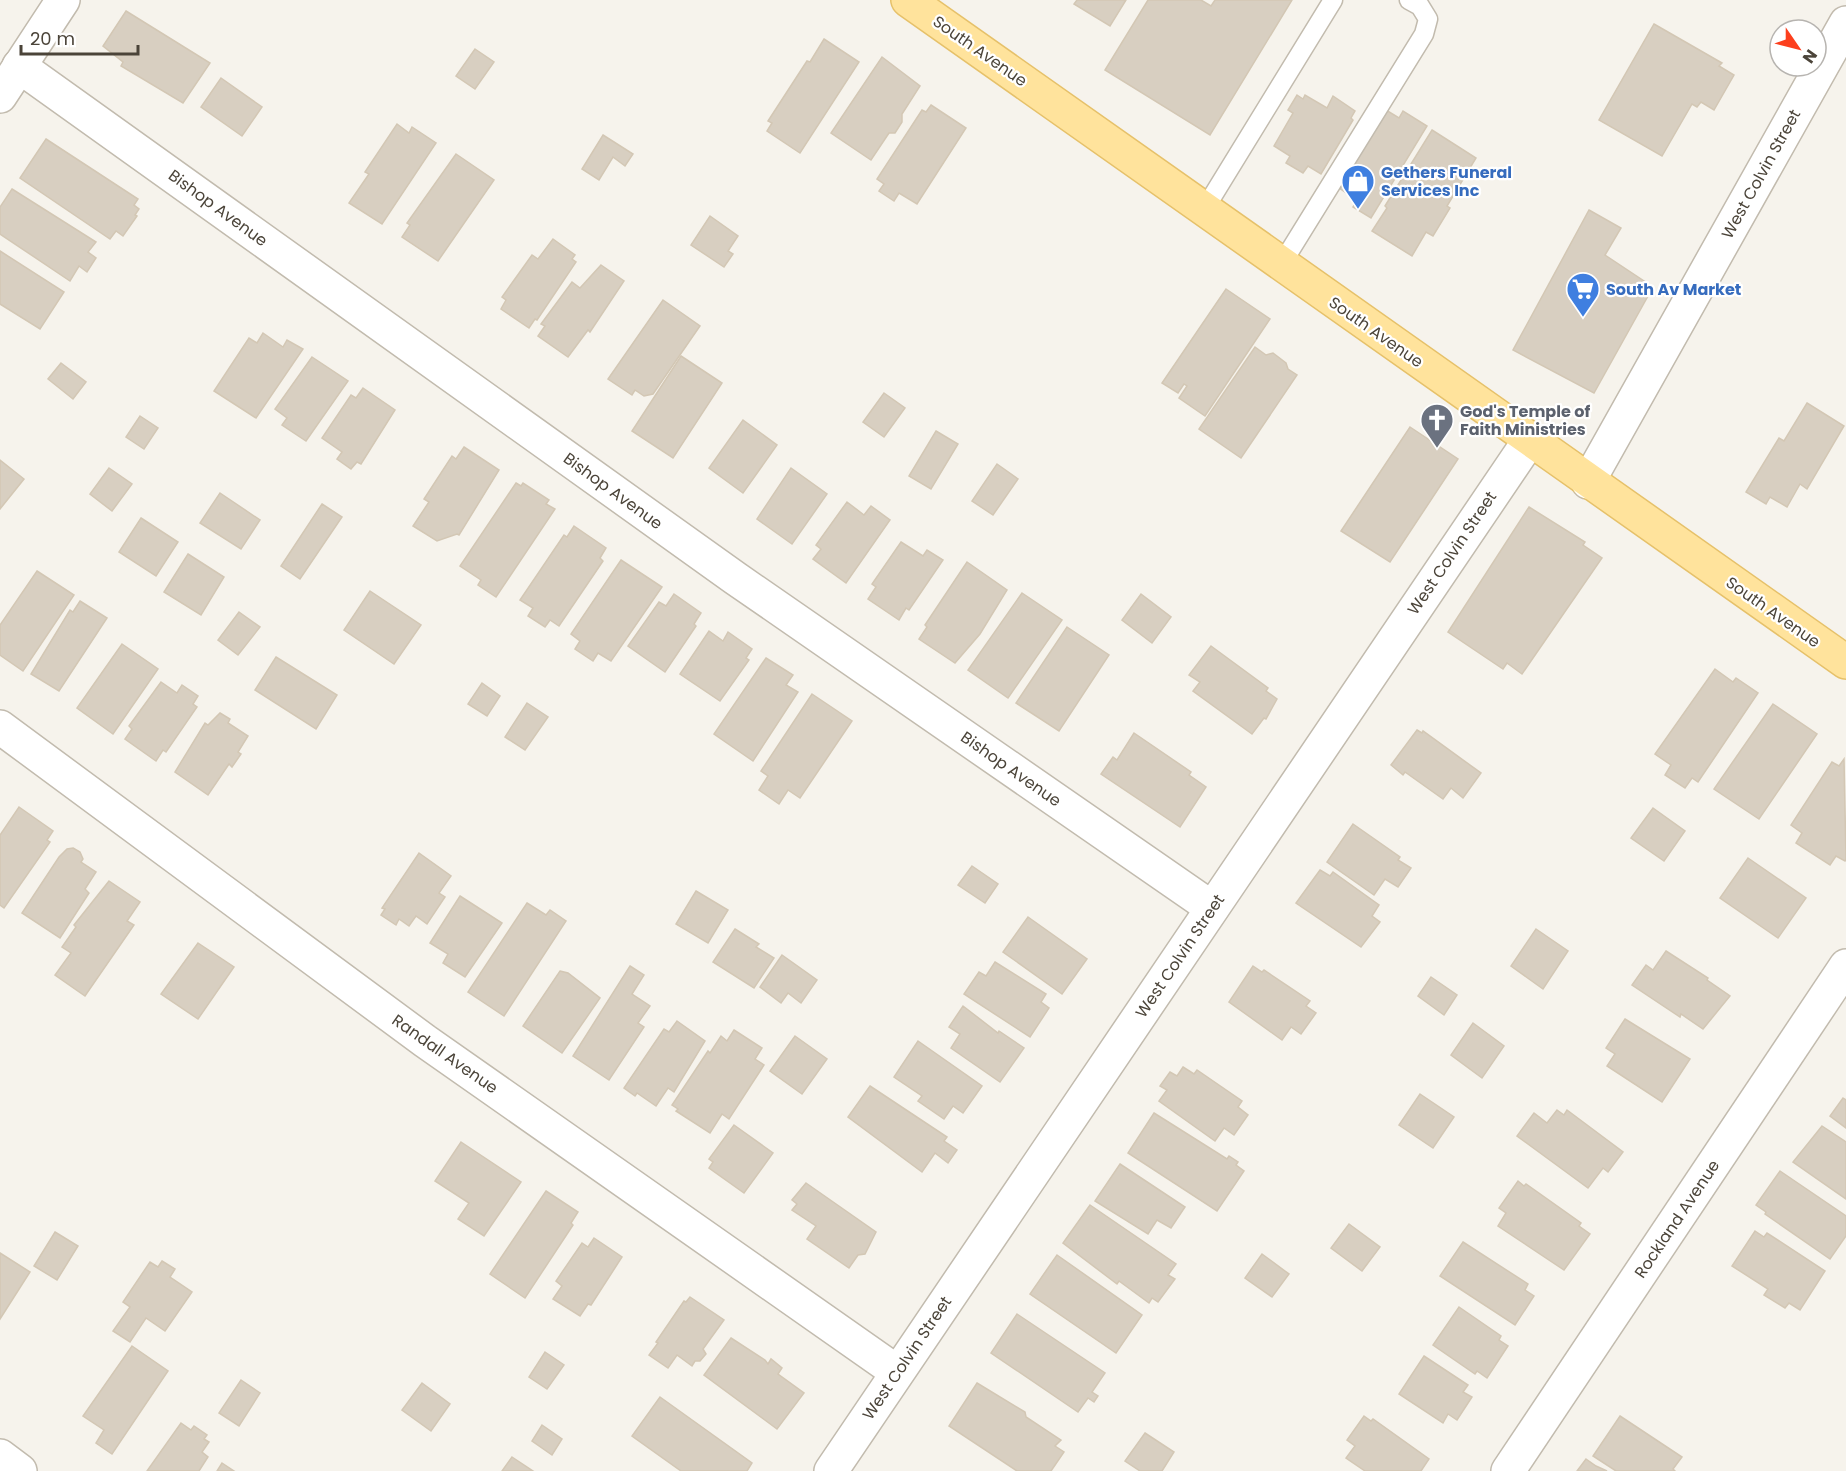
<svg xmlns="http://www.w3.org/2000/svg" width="1846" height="1471" font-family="Poppins,sans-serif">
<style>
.building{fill:#d8cfc1;stroke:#d3c7b4;stroke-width:1.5}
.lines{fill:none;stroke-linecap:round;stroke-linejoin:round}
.service-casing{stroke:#c2bbae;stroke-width:21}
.minor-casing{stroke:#c2bbae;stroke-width:36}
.primary-casing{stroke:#e6c16a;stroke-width:36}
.service{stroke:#fff;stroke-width:18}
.minor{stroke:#fff;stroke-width:33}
.primary{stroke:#ffe39c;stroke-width:33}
.labels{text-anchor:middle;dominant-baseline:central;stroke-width:4.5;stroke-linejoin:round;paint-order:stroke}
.street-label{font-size:16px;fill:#4b4439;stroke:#fff}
.shop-label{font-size:16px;font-weight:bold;fill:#366cbe;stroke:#fff;text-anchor:start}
.worship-label{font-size:16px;font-weight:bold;fill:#5b616d;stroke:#fff;text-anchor:start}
</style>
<rect width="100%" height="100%" fill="#f6f3ec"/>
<g class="building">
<polygon points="1077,0 1126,0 1110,26 1074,4"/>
<polygon points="1148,0 1201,0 1211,6 1215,0 1292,0 1210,135 1105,70"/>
<polygon points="126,11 210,63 183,103 121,66 123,62 103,46"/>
<polygon points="1654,24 1722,63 1719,66 1734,75 1714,110 1701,102 1697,107 1692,104 1662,156 1599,120"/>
<polygon points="824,39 859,62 800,153 767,131 772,123 768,121 807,61 810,62"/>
<polygon points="475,49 494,62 475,89 456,76"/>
<polygon points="882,57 920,86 902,114 902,122 895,133 889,133 871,160 831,133"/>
<polygon points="221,78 262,107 242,136 201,107"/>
<polygon points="1297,95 1303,99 1305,95 1327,108 1333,96 1355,111 1351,118 1353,120 1321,174 1308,166 1303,173 1286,163 1290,156 1274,146 1293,113 1288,110"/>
<polygon points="931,105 966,128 917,204 899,193 894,201 879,191 884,184 877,179 922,110 926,112"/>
<polygon points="1381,107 1399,118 1403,111 1427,126 1371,218 1353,207 1357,200 1339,188 1351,169 1345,165"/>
<polygon points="397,124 409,133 412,127 436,143 382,224 349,203 369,174 365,172"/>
<polygon points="1432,130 1476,158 1447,206 1450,208 1433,236 1426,232 1412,256 1372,231 1387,208 1385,206"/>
<polygon points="603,135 633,154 625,166 613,157 599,180 582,169"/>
<polygon points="46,139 138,199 134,205 139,209 135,215 137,216 123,236 116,231 110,239 20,178"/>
<polygon points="456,154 494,180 438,261 402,237 410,225 407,223"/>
<polygon points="12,189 96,242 88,252 96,258 87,272 79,266 70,281 0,234 0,207"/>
<polygon points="1589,210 1621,228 1605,255 1653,287 1594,393 1513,350"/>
<polygon points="710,216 738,236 728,251 733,254 724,267 691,245"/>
<polygon points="553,239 575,255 572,259 576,262 537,320 535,319 529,328 501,309 506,300 502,297 532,255 538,259"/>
<polygon points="0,251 64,292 40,329 0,304"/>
<polygon points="601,265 624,281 590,332 588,330 568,357 538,336 545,326 541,324 572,282 580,288"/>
<polygon points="1226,289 1270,319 1205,416 1179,398 1187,386 1184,384 1178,393 1162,383"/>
<polygon points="663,300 700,326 653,394 644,396 635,390 632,395 608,379"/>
<polygon points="263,333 283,347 287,340 303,349 256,418 214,391 249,338 257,343"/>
<polygon points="1255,347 1266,355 1273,353 1286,363 1288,369 1297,375 1241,458 1199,429"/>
<polygon points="681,356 722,383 673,458 632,431"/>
<polygon points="312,357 348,381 306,441 282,425 287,418 275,409"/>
<polygon points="61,363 86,382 73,399 48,379"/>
<polygon points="363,388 395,410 361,464 357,462 351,469 337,459 342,452 322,438 351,395 356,398"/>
<polygon points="884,393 905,408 884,437 863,422"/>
<polygon points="1807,403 1844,426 1807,489 1800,484 1787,507 1770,497 1766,504 1746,492 1779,438 1784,441"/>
<polygon points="140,416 158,428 144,449 126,437"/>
<polygon points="743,420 777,445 743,493 709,468"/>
<polygon points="1410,427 1458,459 1390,562 1341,531"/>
<polygon points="936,431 958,444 931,489 909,476"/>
<polygon points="464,447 499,470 459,535 457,534 437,541 413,526 429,502 424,499 452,456 456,459"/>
<polygon points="0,460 24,479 0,509"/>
<polygon points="997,464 1018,479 993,515 972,501"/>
<polygon points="109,468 132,484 112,511 90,494"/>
<polygon points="791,468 827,494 792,544 757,519"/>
<polygon points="516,483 521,486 523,483 549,500 546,504 555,509 496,597 478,585 481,580 460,566"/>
<polygon points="220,493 260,520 241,549 200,523"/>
<polygon points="847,502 864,515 871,506 890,520 846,583 813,559 821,549 816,545"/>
<polygon points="322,504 342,517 300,579 281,566"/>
<polygon points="1529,507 1585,542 1583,545 1602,558 1522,674 1507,663 1503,669 1448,632"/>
<polygon points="141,518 178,542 156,576 119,552"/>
<polygon points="574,526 606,548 600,558 603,561 559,626 550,620 545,627 528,616 533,608 520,600 564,535 567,537"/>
<polygon points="901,542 923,556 927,550 943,560 909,610 906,608 899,620 868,599 876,587 872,584"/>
<polygon points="188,554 224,577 201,615 164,592"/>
<polygon points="621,560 662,587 611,661 598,653 593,661 575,649 580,641 571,634"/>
<polygon points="967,562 1007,590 980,634 955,663 919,639 927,627 925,625"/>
<polygon points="37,571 74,595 23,671 0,655 0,625"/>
<polygon points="370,591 421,625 394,664 344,630"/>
<polygon points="1022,593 1062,620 1008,698 968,670"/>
<polygon points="674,594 701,613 694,624 696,626 665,672 628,646 659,602 666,606"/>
<polygon points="1141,594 1171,617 1152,643 1122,620"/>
<polygon points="80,601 107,618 59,691 31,674 70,610 73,612"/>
<polygon points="239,612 260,627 238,655 218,640"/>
<polygon points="1067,627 1109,655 1059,731 1016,703"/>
<polygon points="709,631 723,641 728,632 752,649 746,658 749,660 720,701 680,674"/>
<polygon points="122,644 158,669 113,734 77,708"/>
<polygon points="1211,646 1268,688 1266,691 1277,699 1266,719 1264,718 1252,734 1193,691 1200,682 1189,675"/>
<polygon points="276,657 337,695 316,729 255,690"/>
<polygon points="766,658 793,675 786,685 798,692 753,761 714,734"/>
<polygon points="1715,669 1733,682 1736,678 1758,693 1698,782 1692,778 1685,788 1665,775 1671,765 1655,754"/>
<polygon points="161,682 177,693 182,685 198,696 193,704 197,707 166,752 163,750 156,761 125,739 132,729 129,726"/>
<polygon points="482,683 500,696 487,716 468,704"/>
<polygon points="812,694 852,721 800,798 788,790 779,804 759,790 768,776 761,771"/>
<polygon points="527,703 548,717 525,750 505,737"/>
<polygon points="1773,704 1817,734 1759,819 1714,789"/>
<polygon points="220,713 230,719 228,723 248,736 238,752 241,754 232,767 229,764 208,795 175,772 205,723 208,725"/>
<polygon points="1417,730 1422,733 1423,731 1481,773 1463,798 1451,788 1443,799 1405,772 1403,775 1391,765"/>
<polygon points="1134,733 1191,772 1189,775 1206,787 1180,827 1101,774 1113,757 1117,760"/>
<polygon points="1844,759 1846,859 1845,861 1836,856 1830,865 1796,843 1802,833 1791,825 1832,762 1839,766"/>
<polygon points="19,807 53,831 47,840 50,842 4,908 0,905 0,835"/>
<polygon points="1653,808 1685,831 1664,861 1631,838"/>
<polygon points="1353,824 1400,857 1398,860 1411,868 1398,887 1385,879 1374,895 1327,862"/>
<polygon points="73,848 80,852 83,859 81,862 96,872 85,889 89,893 60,938 22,913 59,857 67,849"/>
<polygon points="419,853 451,876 439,893 445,897 427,924 416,916 409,926 399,919 396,925 381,915 385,909 382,908"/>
<polygon points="1748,858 1806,898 1778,938 1720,898"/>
<polygon points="972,866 998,884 985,903 958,885"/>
<polygon points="1320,870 1330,876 1333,872 1379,905 1372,916 1380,922 1361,947 1296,903"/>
<polygon points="109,881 140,902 127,921 134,925 85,996 55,975 71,953 62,947 76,927 74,925"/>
<polygon points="696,891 728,910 708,943 676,924"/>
<polygon points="460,896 502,923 465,977 443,963 448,954 430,943"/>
<polygon points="527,903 546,915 550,910 566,921 504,1016 468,992"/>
<polygon points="1028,917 1087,959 1062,994 1003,952"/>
<polygon points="735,929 759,944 756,947 774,958 754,988 713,962"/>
<polygon points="1536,929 1568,951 1543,989 1511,966"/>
<polygon points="198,943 234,967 198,1019 161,994"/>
<polygon points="1666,951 1708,978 1707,980 1730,996 1703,1029 1681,1014 1680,1017 1632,985 1646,965 1653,970"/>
<polygon points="782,955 817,980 801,1003 788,993 781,1003 760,987"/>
<polygon points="995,962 1046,994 1041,1002 1049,1008 1030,1037 964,994 979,972 986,976"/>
<polygon points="630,966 644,975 632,994 650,1006 638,1023 644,1027 609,1080 573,1056"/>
<polygon points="1253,966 1262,972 1264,970 1310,1001 1306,1006 1316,1013 1301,1034 1291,1027 1282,1040 1229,1002"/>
<polygon points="560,971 568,973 600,998 562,1053 523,1026"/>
<polygon points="1431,977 1457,995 1444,1015 1418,996"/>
<polygon points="963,1006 998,1033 999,1031 1024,1048 1000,1082 951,1048 960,1034 949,1027"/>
<polygon points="1625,1019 1690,1059 1662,1102 1607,1066 1615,1054 1606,1048"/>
<polygon points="677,1021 705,1041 674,1092 668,1088 656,1106 637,1093 635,1096 624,1088 664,1029 669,1032"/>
<polygon points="1473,1023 1504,1046 1482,1078 1451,1055"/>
<polygon points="734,1030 762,1048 755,1059 764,1065 729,1119 722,1114 710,1133 676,1111 678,1109 672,1105 708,1051 710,1053 721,1036 727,1041"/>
<polygon points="795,1036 827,1059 802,1094 770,1071"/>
<polygon points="918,1041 982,1086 963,1113 953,1106 944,1119 918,1101 922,1096 894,1077"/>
<polygon points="1183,1067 1194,1074 1197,1070 1242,1101 1238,1107 1248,1115 1234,1135 1224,1128 1215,1141 1159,1101 1167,1090 1160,1086 1170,1072 1177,1076"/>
<polygon points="870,1086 947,1137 944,1141 957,1150 948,1163 935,1153 922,1172 848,1117"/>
<polygon points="1420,1094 1454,1117 1433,1148 1399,1125"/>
<polygon points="1843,1098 1846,1100 1846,1128 1830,1116"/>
<polygon points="1557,1110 1564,1115 1567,1110 1623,1152 1608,1172 1603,1168 1588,1188 1517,1136 1534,1113 1547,1123"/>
<polygon points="1154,1113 1227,1159 1229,1156 1238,1162 1236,1165 1244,1171 1217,1211 1128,1153"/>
<polygon points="734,1125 773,1153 744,1193 709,1168 713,1162 709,1159"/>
<polygon points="1822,1126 1846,1142 1846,1199 1793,1162"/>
<polygon points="461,1142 521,1182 484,1236 458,1219 469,1203 435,1181"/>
<polygon points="1120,1164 1185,1207 1171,1228 1157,1220 1148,1234 1095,1201"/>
<polygon points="1780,1171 1846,1216 1846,1236 1830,1259 1765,1214 1766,1212 1756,1205"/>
<polygon points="1518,1181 1524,1186 1526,1184 1581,1223 1579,1226 1590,1234 1564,1270 1498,1226 1506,1213 1499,1208"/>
<polygon points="806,1183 876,1232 865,1254 858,1255 849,1268 807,1239 816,1226 792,1210 797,1204 792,1200"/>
<polygon points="546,1191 578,1212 571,1223 573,1225 525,1298 490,1274"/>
<polygon points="1090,1205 1176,1264 1168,1275 1175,1279 1158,1302 1152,1298 1149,1303 1119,1281 1117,1284 1063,1243"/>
<polygon points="1349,1224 1380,1247 1362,1271 1331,1248"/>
<polygon points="1755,1231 1764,1237 1767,1233 1825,1271 1800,1310 1789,1303 1785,1308 1764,1295 1768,1289 1732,1266"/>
<polygon points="55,1232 78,1246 57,1280 34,1266"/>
<polygon points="594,1238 622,1257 591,1305 588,1304 580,1316 553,1299 562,1286 556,1281 582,1243 588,1247"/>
<polygon points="1463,1242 1528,1284 1525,1290 1534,1296 1515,1325 1440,1276"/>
<polygon points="0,1253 30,1272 0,1319"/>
<polygon points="1262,1254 1289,1274 1272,1297 1245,1278"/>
<polygon points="1057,1255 1142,1315 1116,1353 1030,1294"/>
<polygon points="162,1261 175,1269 170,1277 192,1292 165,1331 146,1318 130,1342 113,1331 130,1307 123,1302 150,1262 158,1267"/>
<polygon points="690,1297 724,1320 703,1349 706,1354 700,1361 695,1361 692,1366 677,1355 668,1368 649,1355 658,1343 656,1342 684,1301 686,1302"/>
<polygon points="1459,1307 1501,1336 1499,1340 1508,1346 1487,1378 1477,1371 1475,1374 1433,1345"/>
<polygon points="1017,1314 1105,1373 1092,1392 1098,1396 1094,1402 1088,1398 1078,1412 991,1353"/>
<polygon points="731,1338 765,1360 768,1364 771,1359 782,1368 778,1374 804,1393 777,1429 704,1375"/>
<polygon points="132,1346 168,1371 112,1454 96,1443 104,1430 83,1416"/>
<polygon points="545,1352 564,1365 547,1389 529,1377"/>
<polygon points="1424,1356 1468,1385 1463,1392 1472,1397 1457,1420 1448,1414 1443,1423 1399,1394"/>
<polygon points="241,1380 260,1393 239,1426 219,1413"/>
<polygon points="422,1383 450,1404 431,1431 402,1410"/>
<polygon points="977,1383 1025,1412 1026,1417 1061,1440 1055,1446 1064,1452 1051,1471 1017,1471 949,1426"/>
<polygon points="660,1397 752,1463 747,1471 681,1471 632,1436"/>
<polygon points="1364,1416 1371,1421 1373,1419 1429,1459 1421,1471 1365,1471 1346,1458 1355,1446 1347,1440"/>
<polygon points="1620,1416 1682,1457 1673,1469 1675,1471 1616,1471 1593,1456"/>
<polygon points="181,1423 191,1430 194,1426 207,1435 204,1439 209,1442 202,1452 208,1457 199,1471 147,1471"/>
<polygon points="542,1425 562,1439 552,1455 532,1441"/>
<polygon points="1145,1433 1174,1452 1162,1471 1140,1471 1125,1461"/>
<polygon points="512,1457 533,1471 502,1471"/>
<polygon points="1586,1459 1596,1466 1607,1471 1577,1471"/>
<polygon points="222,1463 234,1471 217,1471"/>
</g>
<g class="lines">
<g class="service-casing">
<g id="service">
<polyline points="1204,210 1333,0"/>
<polyline points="1281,265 1424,34 1428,19 1420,6 1409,0"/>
</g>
</g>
<g class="minor-casing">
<g id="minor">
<polyline points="19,66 735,578 1212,908"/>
<polyline points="0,96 63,0"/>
<polyline points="1588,482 1846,23"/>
<polyline points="0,727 425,1041 897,1372"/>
<polyline points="0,1456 20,1471"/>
<polyline points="831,1471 1529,441"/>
<polyline points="1508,1471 1846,966"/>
</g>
</g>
<g class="primary-casing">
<polyline id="primary" points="908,0 1846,662"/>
</g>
<use href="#service" class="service"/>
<use href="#minor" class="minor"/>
<use href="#primary" class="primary"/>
</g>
<defs>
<g id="shop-pin" transform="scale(1.725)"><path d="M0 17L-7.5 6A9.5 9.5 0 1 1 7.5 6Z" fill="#3f7fe0" stroke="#fff"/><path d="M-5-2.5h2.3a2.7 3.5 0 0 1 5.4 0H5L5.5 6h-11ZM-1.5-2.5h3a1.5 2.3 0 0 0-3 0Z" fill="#fff"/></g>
<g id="supermarket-pin" transform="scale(1.725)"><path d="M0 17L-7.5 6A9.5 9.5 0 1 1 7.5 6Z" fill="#3f7fe0" stroke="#fff"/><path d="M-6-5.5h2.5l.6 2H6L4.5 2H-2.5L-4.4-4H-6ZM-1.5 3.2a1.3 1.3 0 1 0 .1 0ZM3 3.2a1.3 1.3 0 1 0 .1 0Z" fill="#fff"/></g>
<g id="church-pin" transform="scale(1.725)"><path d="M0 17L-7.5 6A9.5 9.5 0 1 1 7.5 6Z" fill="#6b7280" stroke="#fff"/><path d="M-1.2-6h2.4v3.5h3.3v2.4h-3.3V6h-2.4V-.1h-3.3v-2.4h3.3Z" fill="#fff"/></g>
</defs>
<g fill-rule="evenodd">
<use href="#shop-pin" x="1358" y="181"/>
<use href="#supermarket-pin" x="1583" y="289"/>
<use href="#church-pin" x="1437" y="420"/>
</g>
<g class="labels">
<g class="street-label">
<text transform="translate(980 51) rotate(35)">South Avenue</text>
<text transform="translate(1761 174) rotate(-61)">West Colvin Street</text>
<text transform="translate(218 208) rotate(36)">Bishop Avenue</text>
<text transform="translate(1376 332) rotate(35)">South Avenue</text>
<text transform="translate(613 491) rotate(36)">Bishop Avenue</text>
<text transform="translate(1452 553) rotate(-56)">West Colvin Street</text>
<text transform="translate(1773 612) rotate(35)">South Avenue</text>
<text transform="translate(1011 769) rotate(35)">Bishop Avenue</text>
<text transform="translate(1180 956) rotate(-56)">West Colvin Street</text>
<text transform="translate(445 1054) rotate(35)">Randall Avenue</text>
<text transform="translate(1677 1219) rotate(-56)">Rockland Avenue</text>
<text transform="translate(907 1358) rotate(-56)">West Colvin Street</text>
</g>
<g class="shop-label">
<text x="1381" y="172">Gethers Funeral<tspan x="1381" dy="18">Services Inc</tspan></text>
<text x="1606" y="289">South Av Market</text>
</g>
<g class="worship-label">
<text x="1460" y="411">God's Temple of<tspan x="1460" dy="18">Faith Ministries</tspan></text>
</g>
</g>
<g transform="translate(1798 48) rotate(125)"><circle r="28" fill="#ffffff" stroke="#b7b4b0" stroke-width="1.5"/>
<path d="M0-4.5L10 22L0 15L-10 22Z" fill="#fc3f1d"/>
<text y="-9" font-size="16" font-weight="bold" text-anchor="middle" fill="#4b4439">N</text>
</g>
<path d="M21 45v9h117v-9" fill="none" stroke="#4b4439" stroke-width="3"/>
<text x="30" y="45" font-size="18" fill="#4b4439" stroke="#ffffff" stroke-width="4.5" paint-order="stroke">20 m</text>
</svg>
